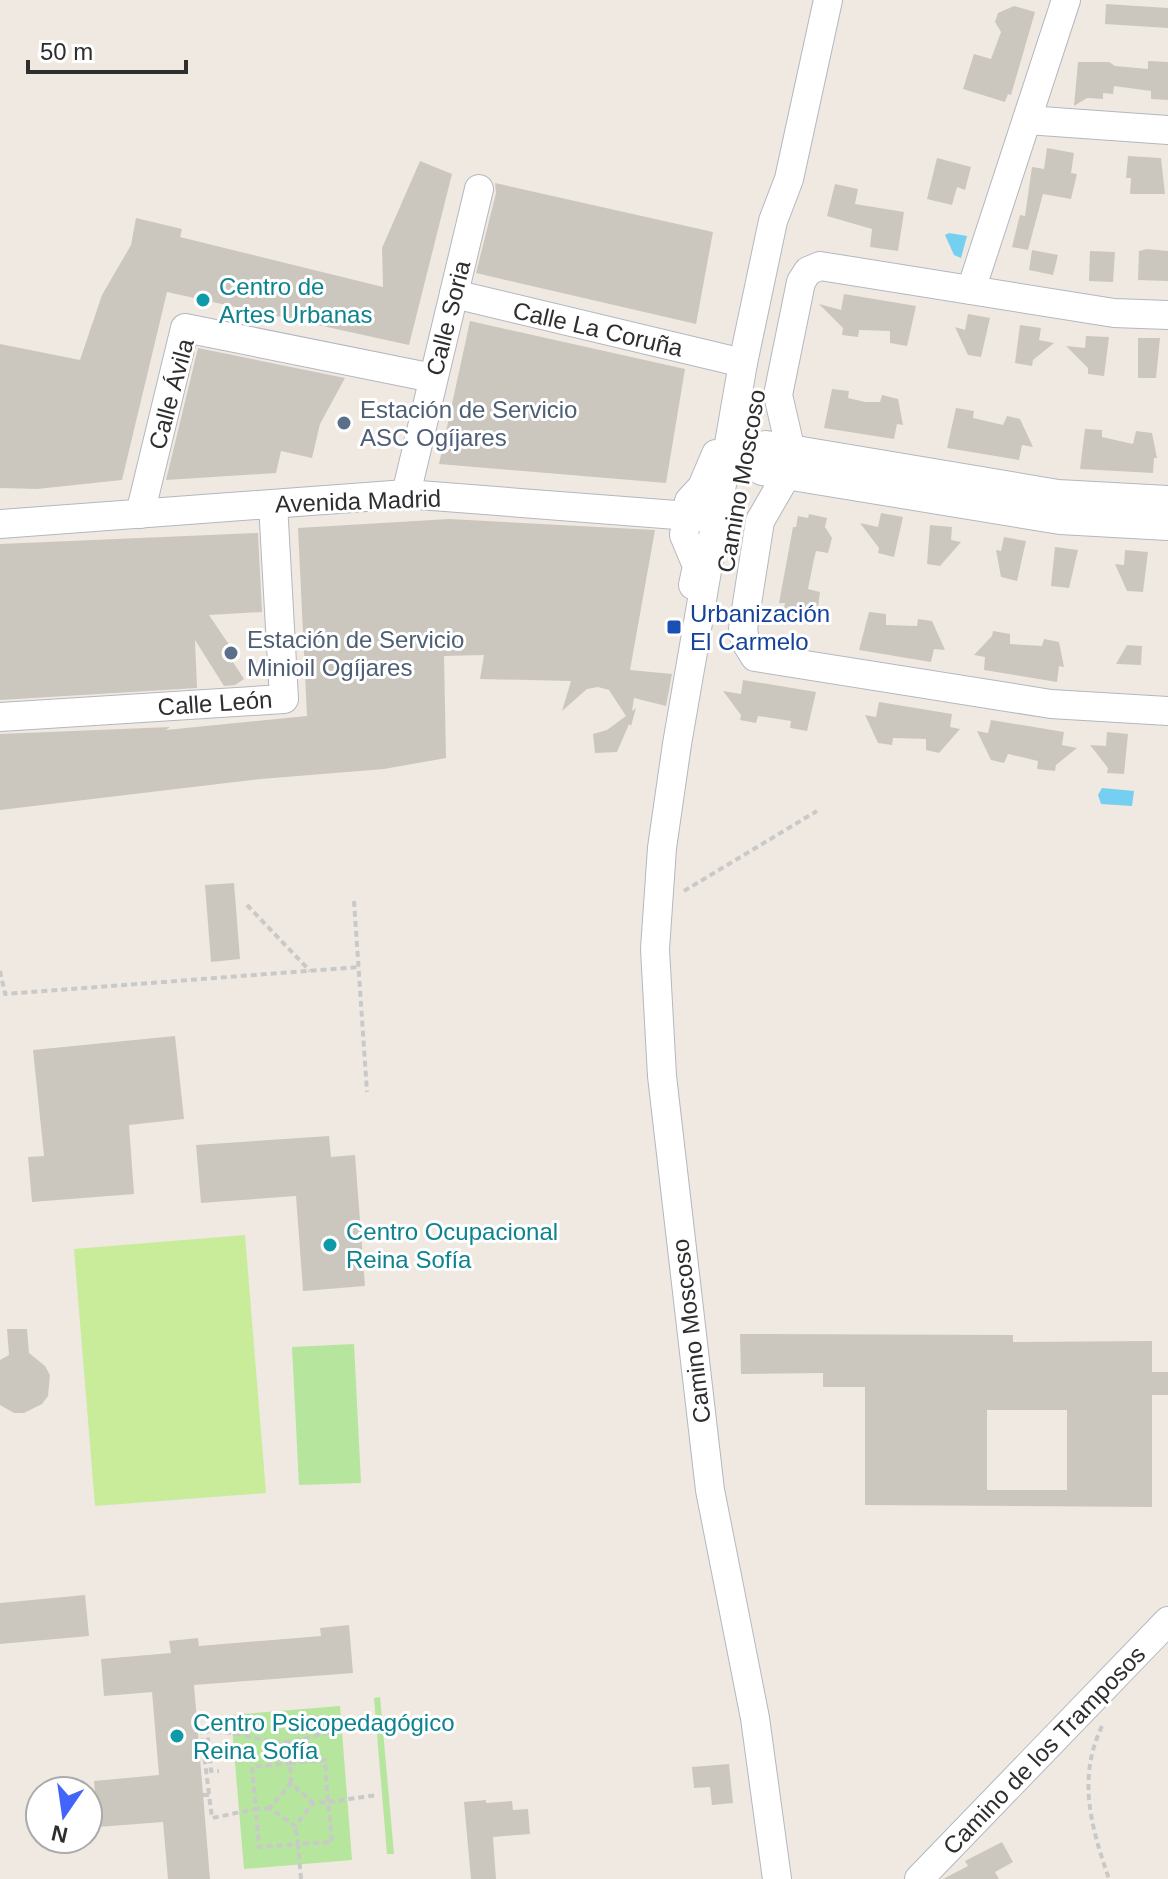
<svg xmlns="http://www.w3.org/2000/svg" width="1168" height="1879" font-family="Arial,sans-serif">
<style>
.green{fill:#b6e59e}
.pitch{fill:#c9ec9a}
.water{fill:#75cff0}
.building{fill:#cbc7bf;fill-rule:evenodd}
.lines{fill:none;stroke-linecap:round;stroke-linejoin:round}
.minor-casing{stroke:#b4b7c1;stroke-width:30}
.path{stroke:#c9c9c9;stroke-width:4;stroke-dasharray:6 4;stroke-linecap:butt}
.minor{stroke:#fff;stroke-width:28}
.culture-dot{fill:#0f9aa8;stroke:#fff;stroke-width:3}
.service-dot{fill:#5c6f8a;stroke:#fff;stroke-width:3}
.transit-dot{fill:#1a4fb4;stroke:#fff;stroke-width:3}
.labels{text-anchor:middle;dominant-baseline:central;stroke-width:6;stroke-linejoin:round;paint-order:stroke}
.culture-label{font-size:24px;fill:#0d838f;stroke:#fff;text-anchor:start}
.street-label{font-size:24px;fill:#2e2e2e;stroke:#fff}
.service-label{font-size:24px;fill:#4e5e75;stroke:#fff;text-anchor:start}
.transit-label{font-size:24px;fill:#164399;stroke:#fff;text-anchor:start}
</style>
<rect width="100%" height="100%" fill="#efe9e1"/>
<g class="green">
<polygon points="354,1344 361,1483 299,1485 292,1347"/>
<polygon points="380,1697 394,1854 387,1854 374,1698"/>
<polygon points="340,1706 352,1860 244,1869 231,1715"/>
</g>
<polygon class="pitch" points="245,1235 266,1493 95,1506 74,1249"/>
<g class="water">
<polygon points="949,233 967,236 961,258 954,255 945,235"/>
<polygon points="1102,788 1134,791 1132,806 1101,804 1098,795"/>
</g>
<g class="building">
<polygon points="1106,4 1168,8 1168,28 1105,24"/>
<polygon points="1014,6 1035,12 1011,95 1008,94 1005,102 963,89 974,54 991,59 1001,32 995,22 998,13"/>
<polygon points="1148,61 1168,62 1168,100 1151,99 1151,91 1114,86 1113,94 1103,93 1103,99 1087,98 1074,106 1078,62 1109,62 1115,66 1148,69"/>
<polygon points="1047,148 1074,153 1071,173 1077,174 1071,199 1043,194 1028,250 1012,247 1020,215 1025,216 1032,167 1044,169"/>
<polygon points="1128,156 1161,158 1165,194 1130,194 1131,178 1126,178"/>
<polygon points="937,158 971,167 965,190 957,187 952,205 927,199"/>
<polygon points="420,161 452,174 409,345 167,292 122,480 37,489 0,488 0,344 80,360 102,295 131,245 136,218 182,229 180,237 383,287 382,248"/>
<polygon points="495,183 713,232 696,324 476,273 496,193"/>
<polygon points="835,184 858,189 855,204 904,212 898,251 870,247 872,229 827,216"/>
<polygon points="1147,249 1168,251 1168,281 1138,280 1139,251"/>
<polygon points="1032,250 1058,255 1053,275 1029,270"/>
<polygon points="1090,251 1115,252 1113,282 1089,281"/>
<polygon points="844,294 916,306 907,346 890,343 890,331 859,330 858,337 842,335 843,328 819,304 841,310"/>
<polygon points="968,314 990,318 981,357 968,355 955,327 965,330"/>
<polygon points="470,321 685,369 666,483 439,464"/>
<polygon points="1020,325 1041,328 1039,340 1054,343 1033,360 1032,366 1015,363"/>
<polygon points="1086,336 1109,337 1104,376 1088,374 1088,368 1066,346 1085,348"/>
<polygon points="1138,338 1160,338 1156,378 1138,378"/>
<polygon points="198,348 345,378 320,424 312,458 281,451 276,473 166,480"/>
<polygon points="832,389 849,391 848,398 865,402 880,402 882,395 898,399 903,425 897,424 894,439 824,428"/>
<polygon points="956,408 974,411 973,418 1003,425 1007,416 1020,419 1033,447 1022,445 1019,460 947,448"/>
<polygon points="1085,429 1102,430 1102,437 1133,444 1136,431 1152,433 1157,458 1154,458 1153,473 1080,469"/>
<polygon points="881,513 903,517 894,557 878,553 879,548 860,523 878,527"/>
<polygon points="809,514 827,518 825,527 832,538 828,553 816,551 814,559 808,589 820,592 818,608 809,613 808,619 783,614 785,603 779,603 793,527 796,527 798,516 808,518"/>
<polygon points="449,519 655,530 630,670 672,674 666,706 634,698 632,711 636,708 631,726 629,724 617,752 595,753 593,734 607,730 626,716 609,690 598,687 587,689 562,711 571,681 480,679 484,655 444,656 446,758 384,769 261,779 0,810 0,734 170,727 166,730 307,716 298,528"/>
<polygon points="930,525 952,527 951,540 961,542 940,566 927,564"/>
<polygon points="258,533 262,612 209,615 234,652 229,656 244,679 235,685 224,686 195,640 197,688 0,700 0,544"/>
<polygon points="1004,537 1026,541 1017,581 1001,577 996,550 1001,551"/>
<polygon points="1055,547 1078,550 1069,588 1051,586"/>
<polygon points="1125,550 1148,552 1143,592 1127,591 1115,564 1124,565"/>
<polygon points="869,612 886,614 886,625 917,626 918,619 932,621 945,650 934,649 931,662 859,650"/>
<polygon points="993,631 1010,634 1010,644 1042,646 1044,639 1059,642 1064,667 1059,666 1057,682 984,670 985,657 974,655 992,636"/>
<polygon points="1127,645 1142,646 1141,665 1116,664"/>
<polygon points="743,680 816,692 807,731 790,728 791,721 758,716 756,723 740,720 741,715 723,691 741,694"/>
<polygon points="879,702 952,714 950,727 960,729 939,753 926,750 926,739 893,738 892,745 878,743 865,715 876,717"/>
<polygon points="991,720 1064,732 1062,745 1077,748 1056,765 1055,771 1037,769 1038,761 1008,754 1004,763 991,760 977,731 988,733"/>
<polygon points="1107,732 1128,734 1124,774 1107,773 1108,768 1090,745 1106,746"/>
<polygon points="234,883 240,959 211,962 205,885"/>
<polygon points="175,1036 184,1119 129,1125 134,1194 32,1202 28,1157 44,1156 33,1050"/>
<polygon points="329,1136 331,1157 355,1155 365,1286 303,1291 296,1196 201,1203 196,1145"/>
<polygon points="7,1329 27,1329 29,1353 45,1366 50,1375 48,1396 42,1404 24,1413 14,1413 0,1405 0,1360 9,1355"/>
<path d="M740,1334L1013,1335V1342L1152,1341V1372H1168V1395H1152V1507L865,1505V1387H823V1373L741,1374ZM987,1410H1067V1490H987Z"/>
<polygon points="85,1595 89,1636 0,1644 0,1603"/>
<polygon points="349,1625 353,1673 194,1685 210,1879 168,1879 163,1822 98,1827 94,1781 159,1775 152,1692 104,1696 101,1659 171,1653 169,1641 198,1638 199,1646 321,1636 320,1628"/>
<polygon points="729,1764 733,1803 712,1805 710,1787 694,1788 692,1767"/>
<polygon points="486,1800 486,1803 512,1801 513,1810 528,1809 530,1834 493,1837 496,1879 471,1879 464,1802"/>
<polygon points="1002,1842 1013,1862 995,1872 999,1879 943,1879 968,1866 965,1861"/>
</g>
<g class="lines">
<g class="minor-casing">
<g id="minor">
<polyline points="1027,120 1168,130"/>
<polyline points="971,290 1066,0"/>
<polyline points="454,294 743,363"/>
<polyline points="1168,315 1114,313 820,266 808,271 801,282 778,395 790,447 786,476 760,521 743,629 745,641 755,657 1051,704 1168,711"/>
<path d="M742,423C737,443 745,460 762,471L1060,520L1168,526"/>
<polyline points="733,467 753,448 766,445 1058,494 1168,500"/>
<polyline points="406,494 479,189"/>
<polyline points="140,514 185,328 433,378"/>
<polyline points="0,524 406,494 715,518"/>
<polyline points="693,585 697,566 684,535 689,501 702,487 716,454"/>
<polyline points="0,717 284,699 273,504"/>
<polyline points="777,1879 755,1718 710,1490 662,1076 655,949 662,848 677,744 743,363 773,221 789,179 828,0"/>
<polyline points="919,1879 1168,1621"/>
</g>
</g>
<g class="path">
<polyline points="684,891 817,811"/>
<polyline points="354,901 367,1092"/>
<polyline points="247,905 310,971"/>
<polyline points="0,971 5,994 360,967"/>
<path d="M1102,1726C1077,1778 1091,1827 1109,1879"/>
<path d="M215,1732C240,1731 267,1745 290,1741C318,1737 342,1726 371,1724"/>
<polyline points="291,1783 290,1763 325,1760 328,1802 313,1803 295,1826 270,1808 291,1783 313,1803"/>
<polyline points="209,1794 201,1729 207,1729 211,1771 219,1771"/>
<polyline points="203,1795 209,1795 212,1818 256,1809 259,1847 298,1844 295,1826"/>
<polyline points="270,1808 256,1809 252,1767 290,1763 288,1742"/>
<polyline points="301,1879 298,1844 332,1842 328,1802 377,1795"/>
</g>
<use href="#minor" class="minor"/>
</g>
<g class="culture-dot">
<circle cx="203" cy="300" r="8"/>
<circle cx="330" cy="1245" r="8"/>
<circle cx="177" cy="1736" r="8"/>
</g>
<g class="service-dot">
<circle cx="344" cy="423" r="8"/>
<circle cx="231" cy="653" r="8"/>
</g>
<rect class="transit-dot" x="666" y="619" width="16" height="16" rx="4"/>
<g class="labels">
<g class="culture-label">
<text x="219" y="286">Centro de<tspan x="219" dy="28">Artes Urbanas</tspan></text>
<text x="346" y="1231">Centro Ocupacional<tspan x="346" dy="28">Reina Sofía</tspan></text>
<text x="193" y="1722">Centro Psicopedagógico<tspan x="193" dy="28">Reina Sofía</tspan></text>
</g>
<g class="street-label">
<text transform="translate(448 318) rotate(-76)">Calle Soria</text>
<text transform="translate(598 329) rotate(13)">Calle La Coruña</text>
<text transform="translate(171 394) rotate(-75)">Calle Ávila</text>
<text transform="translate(741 481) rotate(-80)">Camino Moscoso</text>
<text transform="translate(358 501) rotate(-2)">Avenida Madrid</text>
<text transform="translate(215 703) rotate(-4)">Calle León</text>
<text transform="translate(691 1331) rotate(-97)">Camino Moscoso</text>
<text transform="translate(1044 1750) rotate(-46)">Camino de los Tramposos</text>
</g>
<g class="service-label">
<text x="360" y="409">Estación de Servicio<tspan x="360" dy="28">ASC Ogíjares</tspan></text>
<text x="247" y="639">Estación de Servicio<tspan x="247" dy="28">Minioil Ogíjares</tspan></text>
</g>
<g class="transit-label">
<text x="690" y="613">Urbanización<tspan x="690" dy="28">El Carmelo</tspan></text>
</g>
</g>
<g transform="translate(64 1815) rotate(193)"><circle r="38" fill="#ffffff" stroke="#ababab" stroke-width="2"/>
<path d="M0-6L14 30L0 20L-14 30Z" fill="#4264fb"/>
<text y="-12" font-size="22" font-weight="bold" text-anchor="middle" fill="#2e2e2e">N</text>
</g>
<path d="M28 60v12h158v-12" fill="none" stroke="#2e2e2e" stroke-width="4"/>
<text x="40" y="60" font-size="24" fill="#2e2e2e" stroke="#ffffff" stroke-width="6" paint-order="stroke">50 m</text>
</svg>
